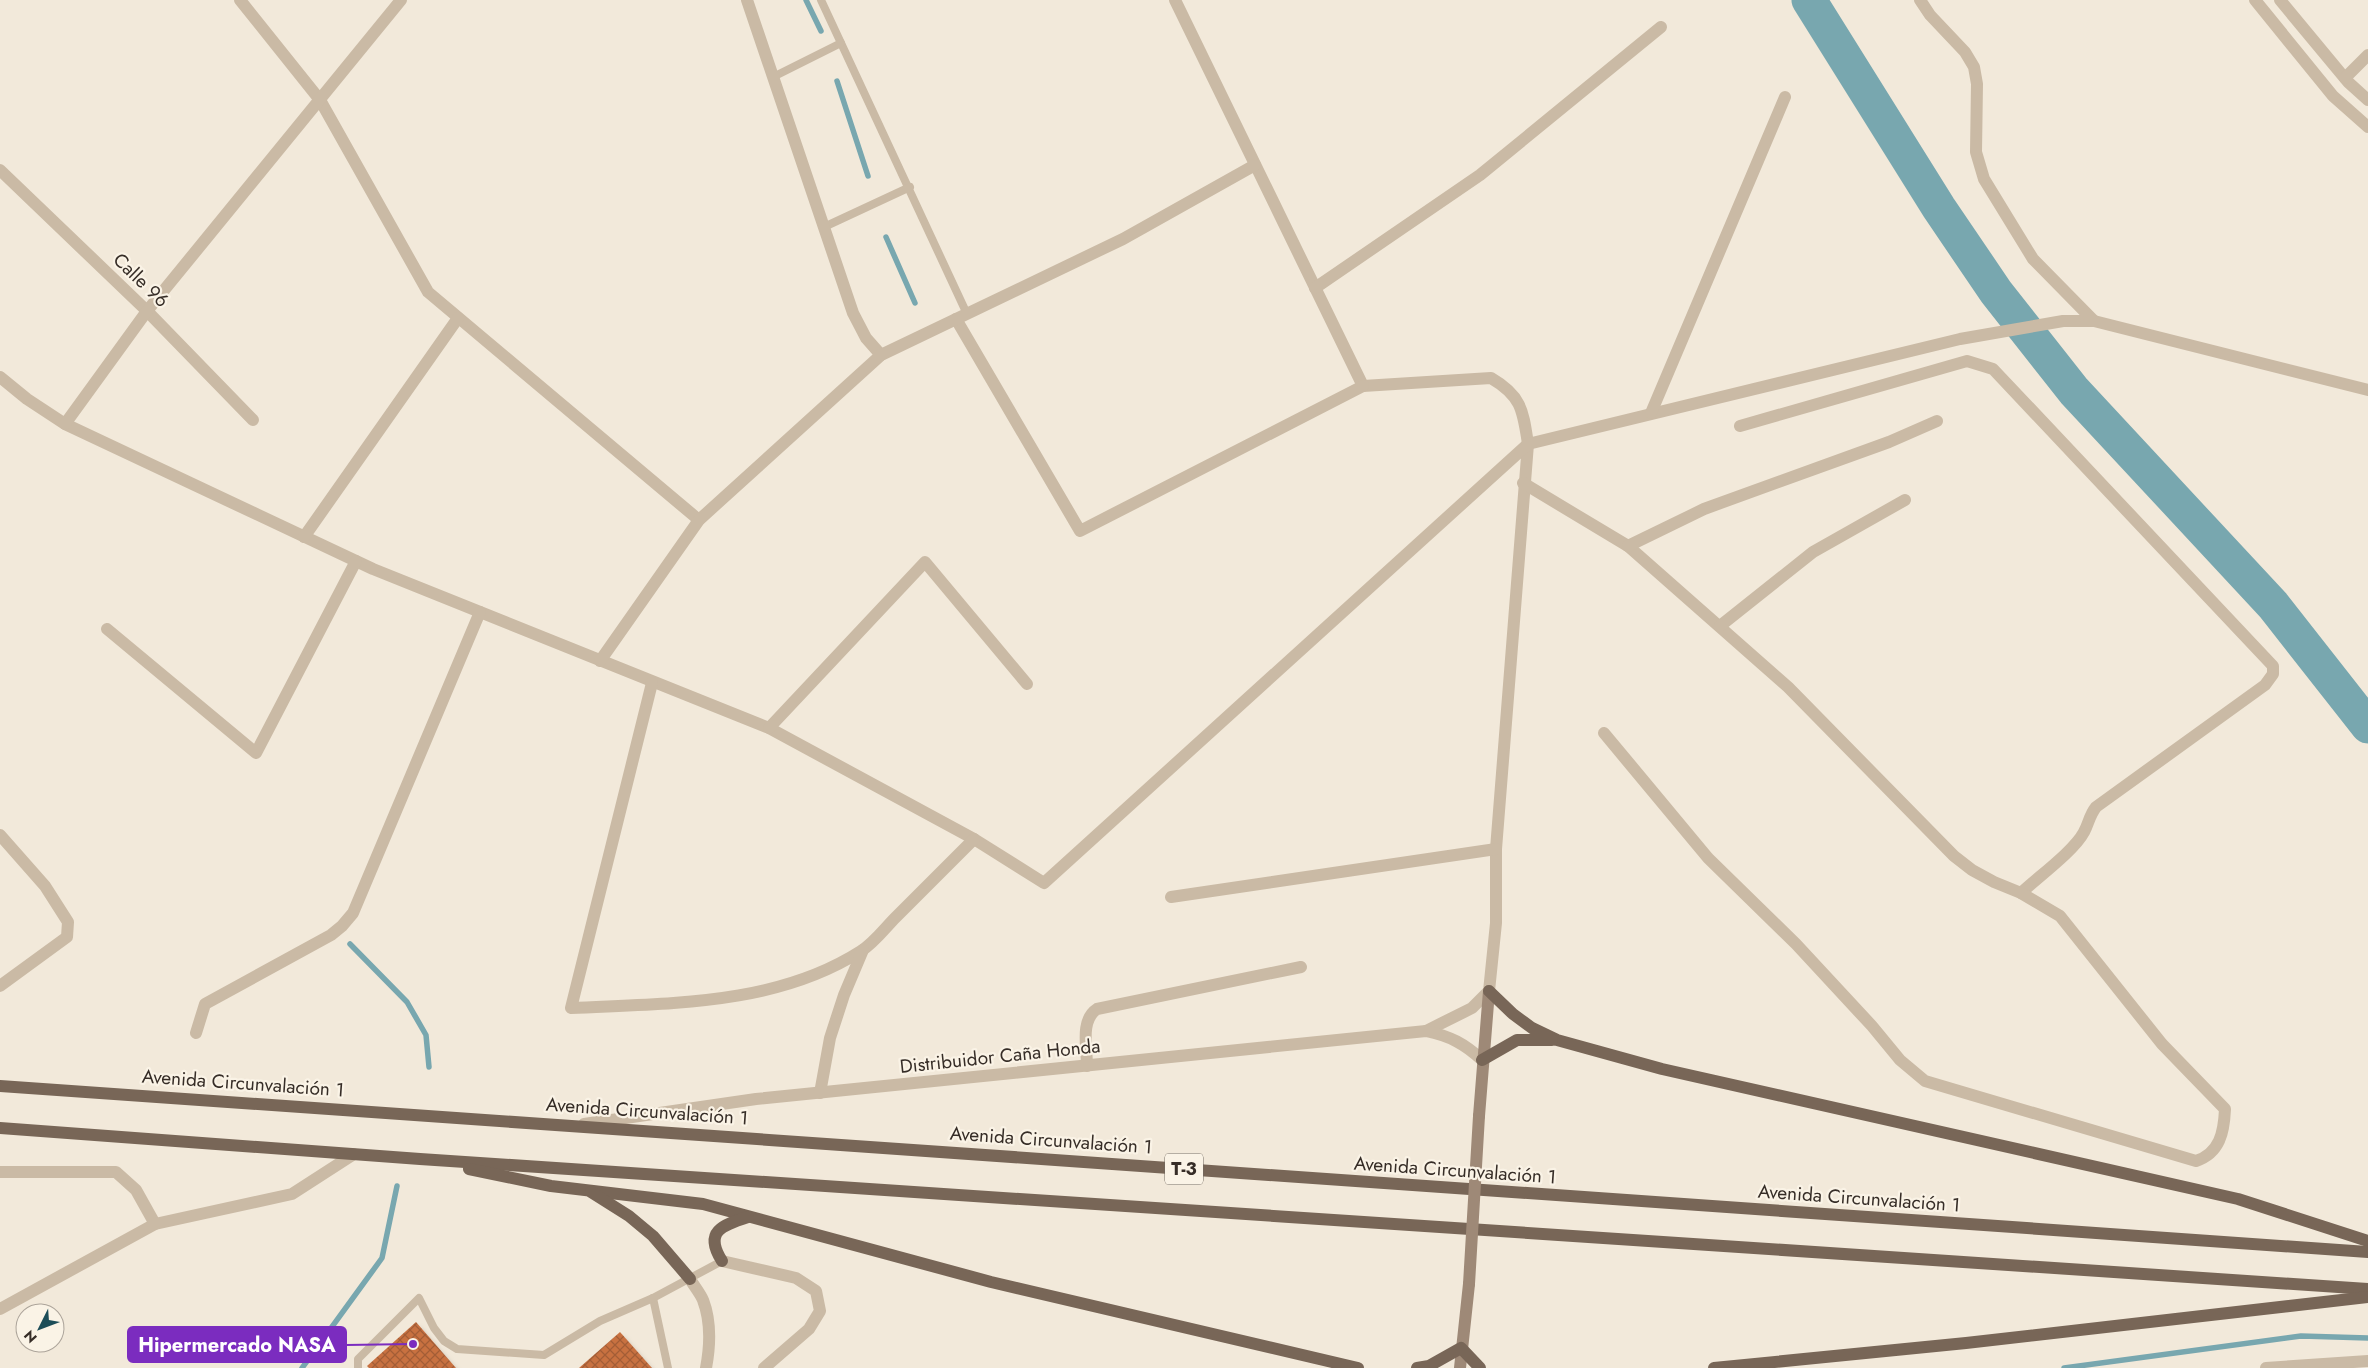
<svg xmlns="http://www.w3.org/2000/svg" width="2368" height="1368" font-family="Jost,sans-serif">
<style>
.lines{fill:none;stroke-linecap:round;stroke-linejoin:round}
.stream{stroke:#78a7af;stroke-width:5.5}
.river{stroke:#78a7af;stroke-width:35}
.building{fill:url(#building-cross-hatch);filter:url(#shadow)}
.lane{stroke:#cabaa5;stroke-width:8}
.street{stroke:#cabaa5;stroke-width:12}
.secondary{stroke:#9e8977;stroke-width:12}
.primary{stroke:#786657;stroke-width:12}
.secondary-bridge{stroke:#9e8977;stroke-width:12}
.labels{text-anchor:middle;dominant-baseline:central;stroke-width:4.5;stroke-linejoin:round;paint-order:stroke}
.shield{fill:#faf3e6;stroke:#716860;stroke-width:1}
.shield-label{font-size:18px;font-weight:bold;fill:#362d27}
.street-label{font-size:19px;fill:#362d27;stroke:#faf3e6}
.leader{fill:none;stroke:#7b2cbf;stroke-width:2}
.callout-dot{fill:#7b2cbf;stroke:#faf3e6;stroke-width:2}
.callout{fill:#7b2cbf;stroke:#7b2cbf;stroke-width:2}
.callout-label{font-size:20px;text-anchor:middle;font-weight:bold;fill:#fff}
</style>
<defs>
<pattern id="building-cross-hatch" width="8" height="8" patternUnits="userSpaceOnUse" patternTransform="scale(1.25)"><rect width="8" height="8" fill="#c87141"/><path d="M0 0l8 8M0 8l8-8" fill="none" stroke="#a35d36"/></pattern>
<filter id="shadow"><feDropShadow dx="3" dy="5.5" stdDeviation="2.5" flood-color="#0004"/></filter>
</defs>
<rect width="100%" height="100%" fill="#f2e9da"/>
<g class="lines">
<g class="stream">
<polyline points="806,0 821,31"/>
<polyline points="837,81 868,176"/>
<polyline points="886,237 915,303"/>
<polyline points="350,944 407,1002 426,1035 429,1067"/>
<polyline points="302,1368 382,1258 397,1186"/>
<polyline points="2064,1368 2301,1336 2368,1338"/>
</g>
<polyline class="river" points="1809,0 1939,208 1996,292 2074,391 2273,605 2368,726"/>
</g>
<g class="building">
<polygon points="416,1322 456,1368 369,1368 367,1366"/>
<polygon points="620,1332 652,1368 579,1368"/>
</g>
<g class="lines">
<g class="lane">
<polyline points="821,0 967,314"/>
<polyline points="773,77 841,43"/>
<polyline points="824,227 910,187"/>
<polyline points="653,1298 668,1368"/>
<polyline points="358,1368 358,1359 419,1298 434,1328 444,1341 457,1349 544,1355 600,1321 653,1298 722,1261"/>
</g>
<g class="street">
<polyline points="240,0 320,100 428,292 699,520"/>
<polyline points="747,0 853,313 866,338 881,355"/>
<path d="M1175,0L1363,386L1491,378C1522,396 1523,411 1528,444L1496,849V923L1489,991L1472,1008L1426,1031"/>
<polyline points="1920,0 1930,15 1965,52 1974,67 1977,84 1976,152 1984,179 2033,259 2094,321"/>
<polyline points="2255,0 2333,96 2368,127"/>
<polyline points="2280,0 2348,82 2368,100"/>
<polyline points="2345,78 2368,55"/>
<polyline points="0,170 147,311 253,420"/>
<polyline points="1315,288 1480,175 1661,27"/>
<polyline points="956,319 1080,531 1363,386"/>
<polyline points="0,377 27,399 65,424 373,569 769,728 974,839 1044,883 1528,444 1960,339 2063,321 2094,321 2368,390"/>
<polyline points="1651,413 1785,97"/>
<polyline points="65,424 147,311 401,0"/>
<path d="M1740,426L1967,361L1993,369L2273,666V674L2265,685L2096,807C2089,816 2089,823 2084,832C2074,851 2038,877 2021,893"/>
<path d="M1523,483L1628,546L1788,687L1954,856L1972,870L1994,882L2021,893L2060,916L2162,1044L2225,1109C2224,1132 2220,1153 2196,1161L1925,1081L1900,1060L1872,1026L1796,944L1708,858L1604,733"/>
<polyline points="304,537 458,318"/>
<polyline points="1628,546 1704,509 1889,442 1937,421"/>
<polyline points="1720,626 1813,552 1905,500"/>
<polyline points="107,629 256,753 356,561"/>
<polyline points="600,661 699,520 881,355 1123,239 1255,165"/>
<path d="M652,683L571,1008C669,1003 775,1006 861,951C874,943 885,928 896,917C922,891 948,865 974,839"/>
<polyline points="769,728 925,562 1027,684"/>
<polyline points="0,835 45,886 68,922 67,937 0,986"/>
<polyline points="1171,897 1496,849"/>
<polyline points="196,1033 205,1004 331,935 342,926 353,913 480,612"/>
<path d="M1087,1066C1087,1048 1080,1020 1097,1009L1301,967"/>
<polyline points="820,1093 830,1038 844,995 863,950"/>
<path d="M584,1124L756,1099L1426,1031C1450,1036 1465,1044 1482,1060"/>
<polyline points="0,1172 116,1172 136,1190 155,1224"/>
<polyline points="722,1261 796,1278 816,1291 820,1311 809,1329 764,1368"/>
<path d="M690,1279C694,1286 700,1293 703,1300C711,1321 710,1347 706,1368"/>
<polyline points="0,1309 155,1224 292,1194 354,1154"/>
<polyline points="2266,1368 2368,1361"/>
</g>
<g class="secondary">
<polyline points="1479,1116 1489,991"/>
<polyline points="1460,1368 1469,1284"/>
</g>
<g class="primary">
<polyline points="1489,991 1513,1014 1532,1028 1557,1040 1662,1069 2238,1199 2368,1241"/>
<polyline points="1482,1060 1517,1040 1552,1040"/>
<polyline points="0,1086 2368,1252"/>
<polyline points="0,1128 420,1159 2368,1289"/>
<polyline points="469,1169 551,1186 703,1204 991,1282 1358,1368"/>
<polyline points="591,1192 629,1216 653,1236 690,1279"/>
<path d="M722,1261C703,1231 723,1225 748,1217"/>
<polyline points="1417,1368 1429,1366 1461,1348 1480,1368"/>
<polyline points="1714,1368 1966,1343 2368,1297"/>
</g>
<polyline class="secondary-bridge" points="1469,1284 1479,1116"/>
</g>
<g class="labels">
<rect class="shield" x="1165" y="1153.5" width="38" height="31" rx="4"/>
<g class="shield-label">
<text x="1184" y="1169">T-3</text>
</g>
<g class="street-label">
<text transform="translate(141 280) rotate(44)">Calle 96</text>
<text transform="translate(1000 1056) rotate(-6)">Distribuidor Caña Honda</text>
<text transform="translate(243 1083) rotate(4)">Avenida Circunvalación 1</text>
<text transform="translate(647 1111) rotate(4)">Avenida Circunvalación 1</text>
<text transform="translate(1051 1140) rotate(4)">Avenida Circunvalación 1</text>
<text transform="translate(1455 1170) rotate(4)">Avenida Circunvalación 1</text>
<text transform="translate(1859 1198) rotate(4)">Avenida Circunvalación 1</text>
</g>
</g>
<path class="leader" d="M413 1344L346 1345"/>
<circle class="callout-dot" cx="413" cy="1344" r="5"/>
<rect class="callout" x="128" y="1327" width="218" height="35" rx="5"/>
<g class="callout-label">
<text x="237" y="1352">Hipermercado NASA</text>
</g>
<g transform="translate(40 1328) rotate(228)"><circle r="24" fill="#faf3e6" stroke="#aca49a"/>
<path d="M0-4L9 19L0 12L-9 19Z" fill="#1c4d58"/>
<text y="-8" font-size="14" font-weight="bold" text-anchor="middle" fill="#362d27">N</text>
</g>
</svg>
